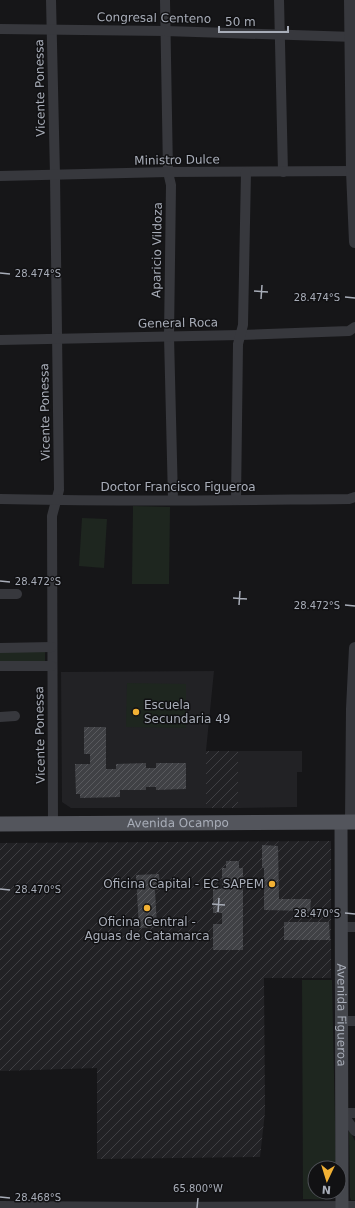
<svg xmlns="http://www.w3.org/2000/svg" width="355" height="1208" font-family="'DejaVu Sans',sans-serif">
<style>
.built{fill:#222225}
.industrial{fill:url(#industrial-furrows)}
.park{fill:#1e261f}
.building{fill:url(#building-hatch)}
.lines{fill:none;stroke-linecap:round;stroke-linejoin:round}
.minor{stroke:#37383d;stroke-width:10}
.tertiary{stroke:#37383d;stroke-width:12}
.secondary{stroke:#45474d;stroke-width:13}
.primary{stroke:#53555c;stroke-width:15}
.ticks{fill:none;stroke:#a8adb8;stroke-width:1.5}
.poi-dot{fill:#f2b134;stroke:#111113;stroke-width:1.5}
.labels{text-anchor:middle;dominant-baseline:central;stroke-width:3;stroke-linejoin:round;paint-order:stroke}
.street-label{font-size:12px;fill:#a8adb8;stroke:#111113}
.poi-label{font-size:12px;fill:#a8adb8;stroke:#111113;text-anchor:start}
.ticks-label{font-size:10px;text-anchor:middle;fill:#a8adb8;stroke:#111113;stroke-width:3;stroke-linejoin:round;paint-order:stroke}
</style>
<defs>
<pattern id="industrial-furrows" width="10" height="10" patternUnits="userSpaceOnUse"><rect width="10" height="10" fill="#222225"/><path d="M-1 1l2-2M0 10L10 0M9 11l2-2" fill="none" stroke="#3f3f43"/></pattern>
<pattern id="building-hatch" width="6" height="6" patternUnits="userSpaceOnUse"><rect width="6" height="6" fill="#404145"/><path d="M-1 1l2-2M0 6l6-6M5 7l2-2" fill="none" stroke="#595a5e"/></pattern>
</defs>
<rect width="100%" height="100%" fill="#161618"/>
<g class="built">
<polygon points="214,671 206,751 206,808 71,808 62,802 61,672"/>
<polygon points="238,751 302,751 302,772 297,772 297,807 238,808"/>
</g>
<g class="industrial">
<rect x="206" y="751" width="32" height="57"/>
<polygon points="331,841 331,978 264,978 265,1112 260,1157 97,1159 97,1068 0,1071 0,843"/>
</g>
<g class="park">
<polygon points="133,506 170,507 169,584 132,584"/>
<polygon points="82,518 107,519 104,568 79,566"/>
<polygon points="45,651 45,662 0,663 0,652"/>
<polygon points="127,683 186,684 186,728 126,727"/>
<path d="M302,980H332L336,1168H315V1192H337C333,1202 313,1199 303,1199Z"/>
<polygon points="349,1131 350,1131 355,1141 355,1200 351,1200 350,1197"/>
</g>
<g class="building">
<polygon points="84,727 106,727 106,769 116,769 116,764 146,763 146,768 156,768 156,763 186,763 186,789 156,790 156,787 146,787 146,790 120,790 120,797 80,798 80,794 76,794 75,764 90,764 90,754 84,754"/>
<polygon points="262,845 278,846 279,899 311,899 310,911 264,910 264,868 262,868"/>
<polygon points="226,861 239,861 239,868 243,868 243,950 213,950 213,924 222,924 222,913 213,913 213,888 222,889 222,868 226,868"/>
<polygon points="159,874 160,889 155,890 157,927 139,928 136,875"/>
<polygon points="284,922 329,922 330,940 284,940"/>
</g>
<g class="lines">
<g class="minor">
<polyline points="51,0 55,175 59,490 52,516 53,823"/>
<polyline points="165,0 168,172 171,185 169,336 173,500"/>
<polyline points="279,0 283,172"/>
<polyline points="0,29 165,31 355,37"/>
<polyline points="0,176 168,172 355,171"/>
<polyline points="0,340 240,335 349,331 355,327"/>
<path d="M0,499C116,502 233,500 349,499L355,497"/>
<polyline points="236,500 238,344 243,325 246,172"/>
<polyline points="0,594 17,594"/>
<polyline points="0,648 52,647"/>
<polyline points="0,666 52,666"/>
<polyline points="0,717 15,716"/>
<polyline points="341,927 355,927"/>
<polyline points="342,1021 355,1021"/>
<polyline points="342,1113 355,1131"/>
<polyline points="342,1113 355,1113"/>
<polyline points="0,1206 161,1207 355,1206"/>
</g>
<g class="tertiary">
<polyline points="350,0 352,171 355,242"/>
<polyline points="351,822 352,709 355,648"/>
</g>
<path class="secondary" id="s1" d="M341,822L342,1208"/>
<path class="primary" id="s2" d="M0,824L355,822"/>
</g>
<path class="ticks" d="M0,273L10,274M254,291L268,292M345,297L355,298M261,299L262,285M0,581L10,582M233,598L247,599M239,605L240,591M345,605L355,606M0,889L10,890M212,904L225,905M218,912L219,898M345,913L355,914M0,1197L10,1198M197,1208L198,1198"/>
<g class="poi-dot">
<circle cx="136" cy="712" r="4"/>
<circle cx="272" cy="884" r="4"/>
<circle cx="147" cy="908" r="4"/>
</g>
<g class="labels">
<g class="street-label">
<text transform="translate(154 18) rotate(1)">Congresal Centeno</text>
<text transform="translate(40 88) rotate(-91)">Vicente Ponessa</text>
<text transform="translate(177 160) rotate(-1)">Ministro Dulce</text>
<text transform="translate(157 250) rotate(-89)">Aparicio Vildoza</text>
<text transform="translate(178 323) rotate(-1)">General Roca</text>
<text transform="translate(45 412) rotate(-91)">Vicente Ponessa</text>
<text x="178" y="487">Doctor Francisco Figueroa</text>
<text transform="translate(40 735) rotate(-91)">Vicente Ponessa</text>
<text stroke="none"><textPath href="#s2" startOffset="178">Avenida Ocampo</textPath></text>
<text stroke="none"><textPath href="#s1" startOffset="193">Avenida Figueroa</textPath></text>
</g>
<g class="poi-label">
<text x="144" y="705">Escuela<tspan x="144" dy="14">Secundaria 49</tspan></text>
<text x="264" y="884" text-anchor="end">Oficina Capital - EC SAPEM</text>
<text x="147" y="922" text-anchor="middle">Oficina Central -<tspan x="147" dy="14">Aguas de Catamarca</tspan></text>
</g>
</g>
<g class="ticks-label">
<text x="38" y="277">28.474°S</text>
<text x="317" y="301">28.474°S</text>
<text x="38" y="585">28.472°S</text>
<text x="317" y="609">28.472°S</text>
<text x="38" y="893">28.470°S</text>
<text x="317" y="917">28.470°S</text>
<text x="198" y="1192">65.800°W</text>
<text x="38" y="1201">28.468°S</text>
</g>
<g transform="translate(327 1180) rotate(184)"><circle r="19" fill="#111113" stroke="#4d4f55"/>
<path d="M0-3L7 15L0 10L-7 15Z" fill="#f2b134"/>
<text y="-6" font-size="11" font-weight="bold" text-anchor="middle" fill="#a8adb8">N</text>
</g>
<path d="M219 26v6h69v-6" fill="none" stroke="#a8adb8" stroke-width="2"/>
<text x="225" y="26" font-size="12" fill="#a8adb8" stroke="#111113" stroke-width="3" paint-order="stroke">50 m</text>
</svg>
